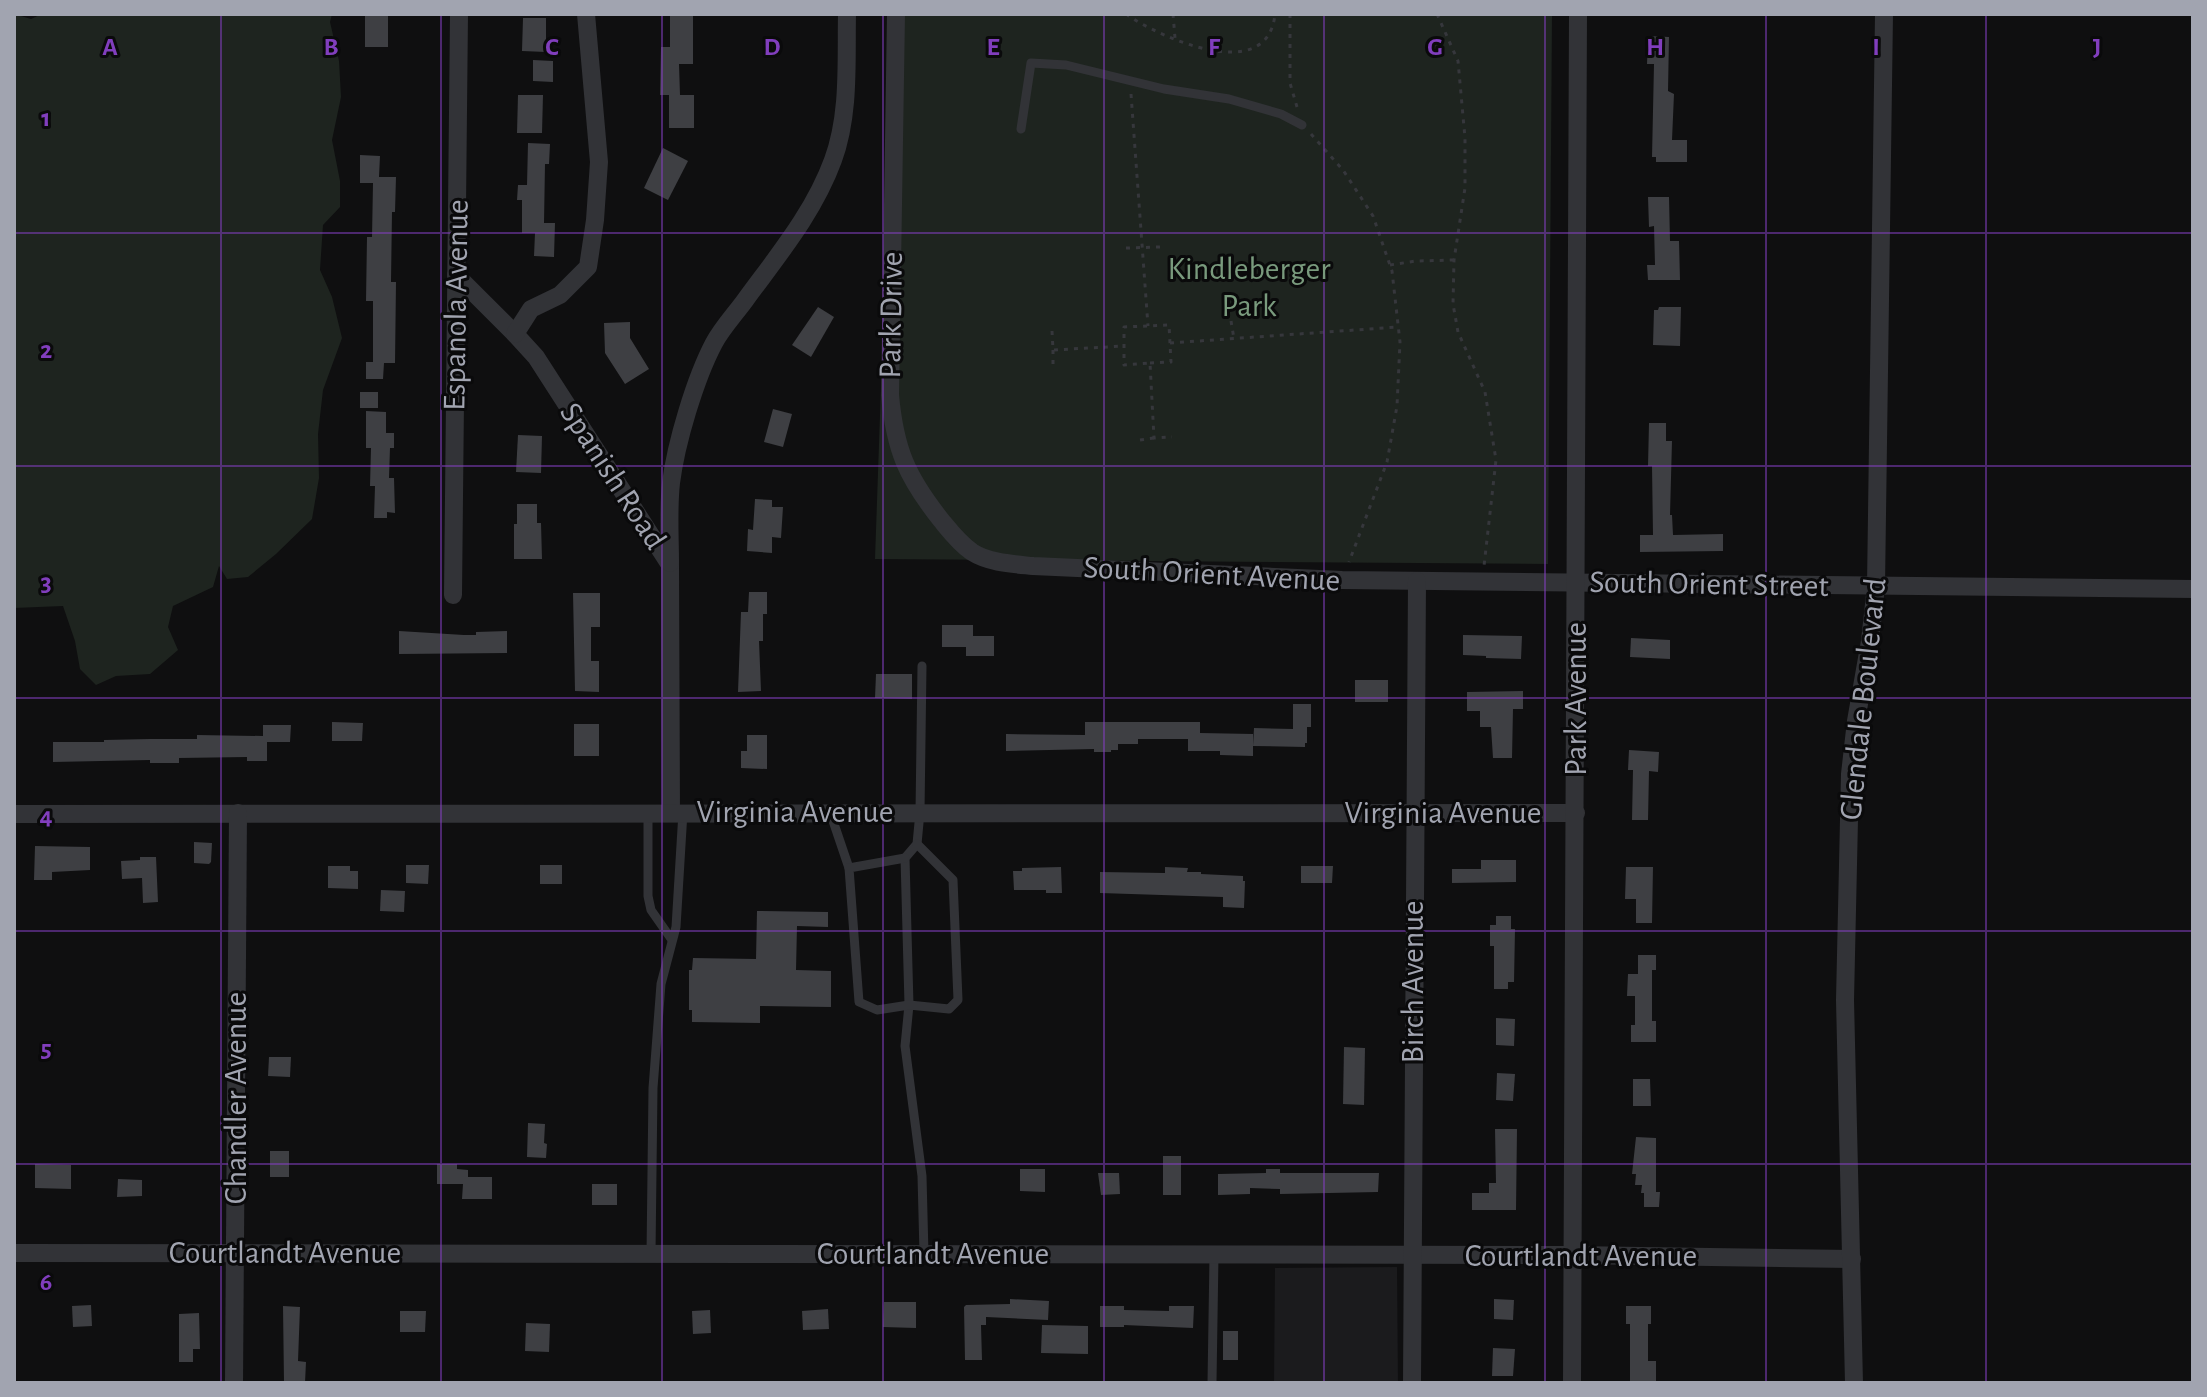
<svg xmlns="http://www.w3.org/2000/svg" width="2207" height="1397" font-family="'Alegreya Sans',sans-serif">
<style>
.built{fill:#1b1b1d}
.green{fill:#1e241f}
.building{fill:#3e3f43}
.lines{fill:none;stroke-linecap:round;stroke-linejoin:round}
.path{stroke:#36373c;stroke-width:3;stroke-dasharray:4 6;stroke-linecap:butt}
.lane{stroke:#323337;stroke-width:9}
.street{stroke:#323337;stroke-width:18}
.grid{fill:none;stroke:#813ebd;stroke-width:2;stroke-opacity:0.55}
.labels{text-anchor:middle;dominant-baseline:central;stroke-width:6;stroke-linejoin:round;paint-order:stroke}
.park-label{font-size:32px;fill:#799a7d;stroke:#0a0a0b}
.street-label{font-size:32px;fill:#a1a4b0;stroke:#0a0a0b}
.grid-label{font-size:26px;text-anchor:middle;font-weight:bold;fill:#813ebd;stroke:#0a0a0b;stroke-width:6;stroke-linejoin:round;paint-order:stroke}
</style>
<rect width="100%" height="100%" fill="#0f0f10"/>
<polygon class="built" points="1397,1267 1398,1383 1274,1383 1275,1268"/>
<g class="green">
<polygon points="14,14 31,19 42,14 332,14 330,22 339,61 341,97 332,140 340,181 340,207 323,225 320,270 332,297 342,338 323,390 318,434 319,478 312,519 276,554 248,577 227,579 219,566 213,587 173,606 168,627 178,650 150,674 116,676 96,685 80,669 75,641 63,606 14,608"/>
<polygon points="894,14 1552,14 1548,564 875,559"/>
</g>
<g class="building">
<rect x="365" y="14" width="23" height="33"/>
<polygon points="670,14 693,14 693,64 679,64 680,95 660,95 661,47 670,47"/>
<polygon points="523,18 546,18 546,52 522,51"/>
<polygon points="1648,36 1669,37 1668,91 1674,94 1672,140 1687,140 1687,162 1656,162 1656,157 1652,157 1654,64 1647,64"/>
<polygon points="533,60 553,61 553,82 533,81"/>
<polygon points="518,95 543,95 542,133 517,133"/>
<rect x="669" y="95" width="25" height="33"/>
<polygon points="528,143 550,144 549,164 545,164 544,223 555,223 554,257 534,256 535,233 522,233 522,200 517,200 518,185 527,185"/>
<polygon points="663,148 688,161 668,200 644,188"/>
<polygon points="360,155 380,156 379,177 396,177 395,212 392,212 391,282 396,282 395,363 384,363 383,379 366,379 366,362 373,362 373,301 366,301 367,237 372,237 373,183 360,183"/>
<polygon points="1648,197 1669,197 1670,241 1679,241 1680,280 1648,280 1647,265 1655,265 1654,226 1649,227"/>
<polygon points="818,307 834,317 811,357 792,345"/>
<polygon points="1659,307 1681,307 1680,346 1653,345 1654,310 1658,310"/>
<polygon points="630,322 630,338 649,369 625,384 605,353 604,323"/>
<rect x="360" y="392" width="18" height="16"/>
<polygon points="773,409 792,414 783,447 764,442"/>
<polygon points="366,411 386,412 386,433 394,433 394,448 390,448 389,478 394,478 395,513 387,512 387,518 374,518 375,486 370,486 371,448 366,448"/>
<polygon points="1649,423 1666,423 1666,441 1672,441 1670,515 1672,515 1673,535 1723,534 1723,551 1640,552 1640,535 1653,535 1652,466 1648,466"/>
<polygon points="518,435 542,436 541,473 516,472"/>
<polygon points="755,499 772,500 772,507 783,507 781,538 772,537 772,553 747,551 748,529 753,530"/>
<polygon points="517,504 537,504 537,523 541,523 542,559 514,559 514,524 517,524"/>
<polygon points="749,592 767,592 767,614 763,614 763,641 759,641 761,691 738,692 741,612 748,612"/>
<polygon points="573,593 600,593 600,627 591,627 591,661 599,661 599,692 575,691"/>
<polygon points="942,625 973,625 973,636 994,636 994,656 966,656 966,647 942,647"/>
<polygon points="399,631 464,635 476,635 476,632 507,631 507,653 399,654"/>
<polygon points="1463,635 1522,636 1521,659 1486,658 1486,656 1463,655"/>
<polygon points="1631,638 1670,640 1670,659 1630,657"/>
<polygon points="876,674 912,674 912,699 875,698"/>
<rect x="1355" y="680" width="33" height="22"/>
<polygon points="1523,691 1523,709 1513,709 1512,758 1493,758 1491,727 1480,727 1480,711 1467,711 1467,692"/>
<polygon points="1293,704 1311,704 1311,727 1307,727 1307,743 1305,743 1305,747 1253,746 1254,728 1293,729"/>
<polygon points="332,722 363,723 362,741 332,741"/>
<polygon points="1085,722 1200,722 1200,733 1253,734 1253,756 1220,755 1220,751 1188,751 1188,739 1138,739 1138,744 1118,744 1118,750 1111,750 1111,752 1094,752 1094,749 1006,751 1006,734 1085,735"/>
<rect x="574" y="724" width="25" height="32"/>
<polygon points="263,725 291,725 290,742 267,742 267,761 247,761 247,757 179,758 179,763 150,763 150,760 53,762 53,742 104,742 104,740 150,739 197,739 197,735 263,736"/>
<polygon points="747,735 767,735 767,769 741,768 741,751 747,751"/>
<polygon points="1629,750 1659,752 1658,772 1649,771 1648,820 1632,820 1633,770 1628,770"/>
<polygon points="194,842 212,843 211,862 209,864 194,863"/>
<polygon points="35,846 90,847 90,870 52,872 52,880 34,880"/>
<polygon points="140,857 156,857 158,902 143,903 142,878 122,879 121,861 140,860"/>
<polygon points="1481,860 1516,860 1516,882 1452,883 1452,869 1481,869"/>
<polygon points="406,865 429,865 428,884 406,883"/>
<rect x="540" y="865" width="22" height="19"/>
<polygon points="328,866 350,866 350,871 358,871 358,889 328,888"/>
<polygon points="1301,866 1333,866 1332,883 1301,883"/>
<polygon points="1061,867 1062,893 1046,893 1046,890 1014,890 1013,871 1022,871 1022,868"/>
<polygon points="1165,867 1188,868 1187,872 1201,872 1201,874 1243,876 1243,881 1245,881 1244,908 1223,907 1223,897 1100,893 1100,872 1165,873"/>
<polygon points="1626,867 1653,867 1652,923 1636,923 1636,899 1625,899"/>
<polygon points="381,890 405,891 404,912 380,911"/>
<polygon points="757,911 828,912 828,927 797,926 796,970 831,971 831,1007 760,1006 760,1023 692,1022 692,1010 689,1010 689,970 692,970 693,958 756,959"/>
<polygon points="1496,916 1511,916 1511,929 1515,929 1514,982 1508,982 1508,989 1494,989 1494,946 1490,946 1490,925 1496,925"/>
<polygon points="1638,955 1656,955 1656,970 1652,970 1652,1021 1656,1021 1656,1042 1631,1042 1631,1025 1635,1025 1635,996 1627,996 1628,974 1638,974"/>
<polygon points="1496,1018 1515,1019 1514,1046 1496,1045"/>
<polygon points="1344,1047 1365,1048 1364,1105 1343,1104"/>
<polygon points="269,1057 291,1057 290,1077 268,1076"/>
<polygon points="1497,1073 1515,1074 1513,1101 1496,1100"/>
<polygon points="1633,1079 1650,1079 1651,1106 1633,1106"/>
<polygon points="528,1123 545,1124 544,1143 547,1144 546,1158 527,1157"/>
<polygon points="1495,1129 1517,1129 1516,1210 1472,1210 1472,1193 1489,1193 1489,1183 1496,1183"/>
<polygon points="1636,1137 1656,1138 1656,1192 1660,1192 1659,1207 1644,1207 1644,1193 1641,1193 1642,1185 1635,1185 1636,1174 1632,1174"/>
<rect x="270" y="1151" width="19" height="26"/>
<rect x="1163" y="1156" width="18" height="39"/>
<polygon points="35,1164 71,1165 71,1189 35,1188"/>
<polygon points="437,1164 457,1164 457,1169 468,1170 468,1177 492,1177 492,1199 462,1199 463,1184 437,1184"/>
<polygon points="1020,1169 1045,1169 1045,1192 1020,1191"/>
<polygon points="1266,1169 1280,1169 1280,1173 1379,1173 1378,1192 1280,1194 1280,1189 1250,1188 1250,1194 1218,1195 1218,1174 1266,1173"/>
<polygon points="1098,1173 1119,1173 1120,1194 1101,1195"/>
<polygon points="118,1179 142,1180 142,1196 117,1197"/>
<rect x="592" y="1184" width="25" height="21"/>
<polygon points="1010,1299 1049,1301 1048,1320 986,1317 986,1325 981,1325 982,1360 965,1360 964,1307 966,1305 1010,1304"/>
<polygon points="1494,1299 1514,1300 1513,1320 1494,1319"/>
<polygon points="884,1302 916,1302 916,1328 883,1327"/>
<polygon points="91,1305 92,1326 73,1327 72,1306"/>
<polygon points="283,1306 300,1307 298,1361 306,1362 305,1383 284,1383"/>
<polygon points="1100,1306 1124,1306 1124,1310 1169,1311 1169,1306 1194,1306 1193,1328 1124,1325 1124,1327 1100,1327"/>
<polygon points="1626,1306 1651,1306 1651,1324 1648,1324 1648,1361 1656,1361 1656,1383 1630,1383 1630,1324 1626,1324"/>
<polygon points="828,1309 829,1329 803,1330 802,1311"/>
<polygon points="710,1310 711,1333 693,1334 692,1311"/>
<polygon points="400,1311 426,1311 425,1332 400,1332"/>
<polygon points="199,1313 200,1349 193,1349 193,1362 179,1362 179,1314"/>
<polygon points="526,1323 550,1324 549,1352 525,1351"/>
<polygon points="1042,1325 1088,1326 1088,1354 1041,1353"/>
<rect x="1223" y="1331" width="15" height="29"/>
<polygon points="1493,1348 1515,1349 1513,1376 1492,1376"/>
</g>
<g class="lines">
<g class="path">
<path d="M1126,14C1160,38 1268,86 1275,14"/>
<polyline points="1173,14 1175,38"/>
<polyline points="1290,14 1290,83 1297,107"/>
<polyline points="1437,14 1458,61 1465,138 1465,188 1454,260 1453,304 1458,332 1485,392 1496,460 1484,566"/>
<polyline points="1131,94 1148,326"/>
<polyline points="1311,134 1343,170 1373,216 1392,271 1400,342 1397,406 1387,462 1349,562"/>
<polyline points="1126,248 1160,247"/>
<polyline points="1390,265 1416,261 1454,260"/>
<polyline points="1231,321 1234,339"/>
<polyline points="1052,331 1053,350 1124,346"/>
<polyline points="1170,343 1398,327"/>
<polyline points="1053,350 1053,368"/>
<polyline points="1150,363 1171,362 1169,325 1124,327 1124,365 1150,363 1154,438 1172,437"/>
<polyline points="1140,440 1154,438"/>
</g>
<g class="lane">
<polyline points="1021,129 1031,63 1066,65 1164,89 1229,99 1281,114 1302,125"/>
<polyline points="922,666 920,812 917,844 905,858 909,1005 905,1046 922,1176 924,1254"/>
<polyline points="648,812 648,896 651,910 672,940"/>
<polyline points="830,812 849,868"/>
<polyline points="905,858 849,868 859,1002 877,1010 909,1005 949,1009 958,1000 953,880 917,844"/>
<polyline points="651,1254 653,1088 661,984 676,927 683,812"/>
<polyline points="1212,1383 1214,1255"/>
</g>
<g class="street">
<path d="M896,14L890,395C895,450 907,477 941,520C950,531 959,543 972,552C989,563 1013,564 1033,566L1342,580L2193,589"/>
<polyline points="456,275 515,334 536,357 670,565 671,812"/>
<polyline points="515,334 531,309 560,295 588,267 595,220 599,162 586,14"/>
<path d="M670,563C670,537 668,509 671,483C676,443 695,379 714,343C722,328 736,313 746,299C779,254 814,212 833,160C850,114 846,61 847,14"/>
<polyline points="453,595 459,14"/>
<polyline points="14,814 1576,813"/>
<polyline points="14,1253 1572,1255 1852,1259"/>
<polyline points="234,1383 238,813"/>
<polyline points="1412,1383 1417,581"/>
<polyline points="1572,1383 1578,14"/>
<polyline points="1854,1383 1845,1000 1850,774 1856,721 1870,641 1876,586 1884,14"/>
</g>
</g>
<path class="grid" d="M221,14V1383M441,14V1383M662,14V1383M883,14V1383M1104,14V1383M1324,14V1383M1545,14V1383M1766,14V1383M1986,14V1383M14,233H2193M14,466H2193M14,698H2193M14,931H2193M14,1164H2193"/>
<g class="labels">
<g class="park-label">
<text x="1249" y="269">Kindleberger<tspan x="1249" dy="37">Park</tspan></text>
</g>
<g class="street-label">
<text transform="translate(456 305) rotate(-89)">Espanola Avenue</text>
<text transform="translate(891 315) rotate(-89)">Park Drive</text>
<text transform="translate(613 476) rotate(57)">Spanish Road</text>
<text transform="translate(1212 574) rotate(3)">South Orient Avenue</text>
<text transform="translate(1709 584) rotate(1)">South Orient Street</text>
<text transform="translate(1576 699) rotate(-90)">Park Avenue</text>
<text transform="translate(1863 699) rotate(-84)">Glendale Boulevard</text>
<text x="795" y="812">Virginia Avenue</text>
<text x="1443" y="813">Virginia Avenue</text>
<text transform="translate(1413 982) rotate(-90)">Birch Avenue</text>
<text transform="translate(236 1098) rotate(-90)">Chandler Avenue</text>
<text x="285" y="1253">Courtlandt Avenue</text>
<text x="933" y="1254">Courtlandt Avenue</text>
<text x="1581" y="1256">Courtlandt Avenue</text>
</g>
</g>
<g class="grid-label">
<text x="110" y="55">A</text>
<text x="331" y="55">B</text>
<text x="552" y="55">C</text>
<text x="772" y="55">D</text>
<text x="993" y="55">E</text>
<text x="1214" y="55">F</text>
<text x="1435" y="55">G</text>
<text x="1655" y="55">H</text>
<text x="1876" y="55">I</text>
<text x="2097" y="55">J</text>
<text x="46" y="126">1</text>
<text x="46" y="358">2</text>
<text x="46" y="591">3</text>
<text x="46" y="824">4</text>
<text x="46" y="1057">5</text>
<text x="46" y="1290">6</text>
</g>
<rect width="2207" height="1397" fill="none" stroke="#a1a4b0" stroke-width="32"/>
</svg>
